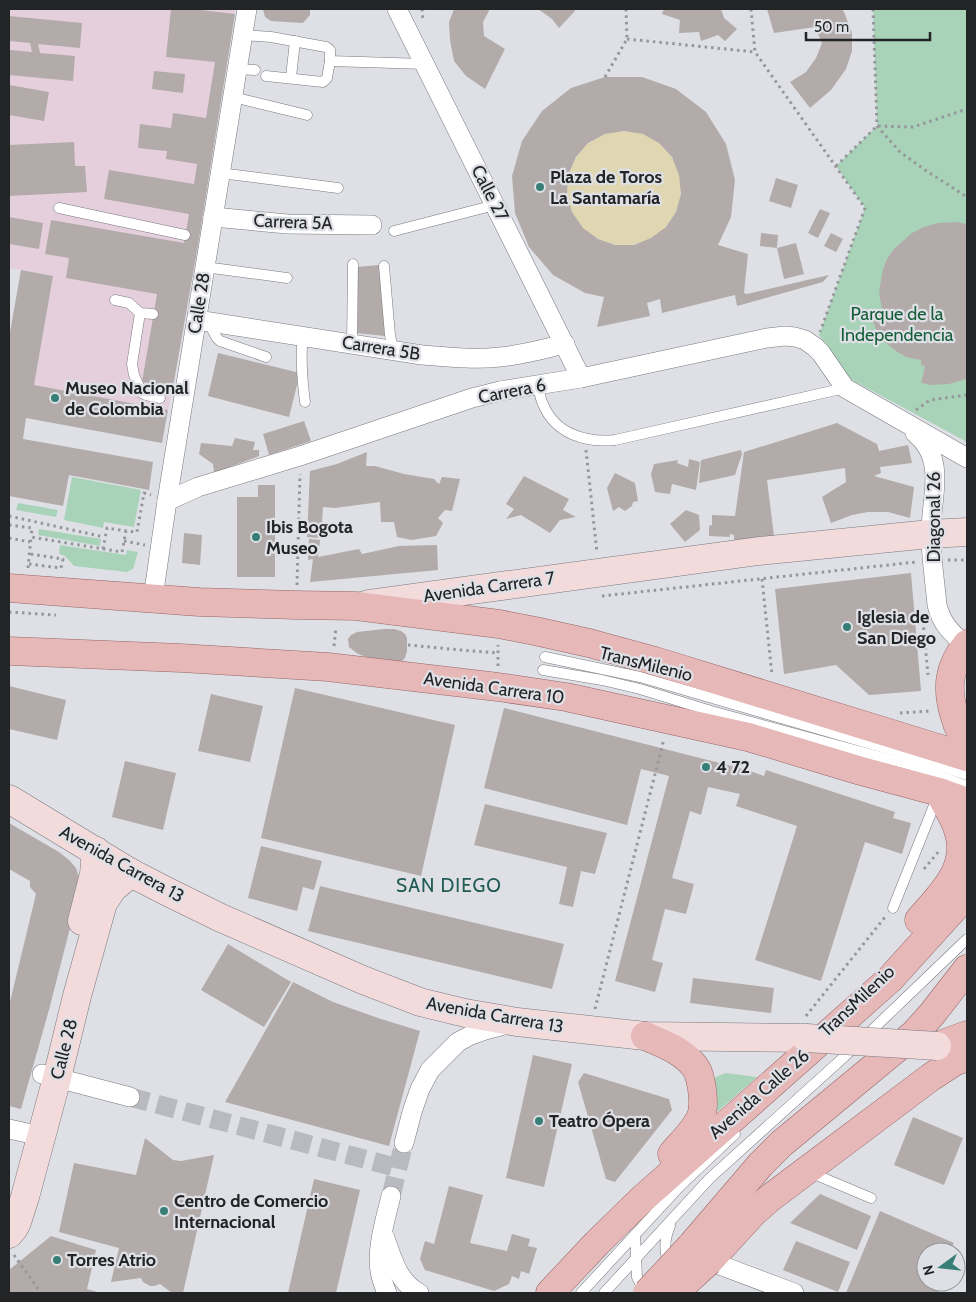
<svg xmlns="http://www.w3.org/2000/svg" width="976" height="1302" font-family="Cabin,sans-serif">
<style>
.education{fill:#e5cfdc}
.green{fill:#a9d3b8}
.sand{fill:#e0d7b2}
.building{fill:#b2abaa;fill-rule:evenodd}
.lines{fill:none;stroke-linecap:round;stroke-linejoin:round}
.street-tunnel{stroke:#b9bac0;stroke-width:19;stroke-dasharray:19 9;stroke-linecap:butt}
.lane-casing{stroke:#78797f;stroke-width:11}
.street-casing{stroke:#78797f;stroke-width:20}
.secondary-casing{stroke:#78797f;stroke-width:29}
.primary-casing{stroke:#976566;stroke-width:29}
.path{stroke:#95979b;stroke-width:3;stroke-dasharray:2.5 4;stroke-linecap:butt}
.lane{stroke:#fff;stroke-width:10}
.street{stroke:#fff;stroke-width:19}
.secondary{stroke:#f3dbdc;stroke-width:28}
.primary{stroke:#e6b8b8;stroke-width:28}
.secondary-bridge-casing{stroke:#78797f;stroke-width:29;stroke-linecap:butt}
.primary-bridge-casing{stroke:#976566;stroke-width:29;stroke-linecap:butt}
.secondary-bridge{stroke:#f3dbdc;stroke-width:28}
.primary-bridge{stroke:#e6b8b8;stroke-width:28}
.poi-dot{fill:#377e77;stroke:#dee0e6;stroke-width:2}
.labels{text-anchor:middle;dominant-baseline:central;stroke-width:4.5;stroke-linejoin:round;paint-order:stroke}
.poi-label{font-size:18px;font-weight:bold;fill:#232426;stroke:#dee0e6;text-anchor:start}
.street-label{font-size:18px;fill:#232426;stroke:#dee0e6}
.park-label{font-size:18px;fill:#145d38;stroke:#dee0e6}
.neighbourhood-label{font-size:19px;letter-spacing:1px;fill:#215b56;stroke:#dee0e6}
</style>
<rect width="100%" height="100%" fill="#dee0e6"/>
<polygon class="education" points="9,9 235,9 198,245 173,387 168,410 34,385 53,276 9,268"/>
<g class="green">
<polygon points="873,9 967,9 967,442 850,379 819,335 865,208 836,166 877,126"/>
<polygon points="72,477 141,490 134,527 104,522 103,528 64,520"/>
<polygon points="18,503 58,510 56,517 16,510"/>
<polygon points="39,529 101,539 100,546 38,535"/>
<polygon points="60,545 126,555 127,550 138,552 133,569 127,572 74,566 65,556 59,554"/>
<polygon points="726,1073 757,1077 710,1118 710,1081 718,1076"/>
</g>
<circle class="sand" cx="624" cy="188" r="57"/>
<g class="building">
<polygon points="171,9 192,9 235,14 198,245 173,387 142,382 157,294 66,278 69,258 45,254 51,220 184,243 189,214 104,199 109,170 194,184 197,164 166,159 167,151 138,148 140,124 171,128 173,113 206,118 215,62 166,57"/>
<polygon points="263,9 310,9 310,15 303,23 271,21 265,17"/>
<polygon points="454,9 490,9 483,22 484,36 505,49 485,89 466,76 454,61 450,40 449,22"/>
<polygon points="538,9 573,9 575,11 559,28 552,19"/>
<polygon points="664,9 721,9 724,18 737,29 725,41 718,35 701,41 699,32 679,33 680,20 662,14"/>
<polygon points="767,9 842,9 844,12 852,33 852,51 846,69 831,90 810,108 790,82 806,72 816,58 822,43 815,27 774,33"/>
<polygon points="9,16 82,23 80,48 38,44 40,53 75,56 73,81 9,75 10,50 32,52 30,43 9,41"/>
<polygon points="154,71 185,74 183,93 152,89"/>
<path d="M605,77H642L676,89L706,112L726,144L735,180L731,217L718,245L748,254L744,293L747,294L829,275L823,282L737,306L735,295L662,313L660,299L647,303L650,316L597,327L604,297L585,293L553,275L529,247L515,213L512,176L522,141L542,111L571,88ZM624,131L643,134L659,143L672,157L679,175L681,194L676,212L666,227L651,238L634,245H615L598,239L583,228L572,212L567,194L568,175L576,157L588,143L605,134Z"/>
<polygon points="9,85 49,92 44,121 9,115"/>
<polygon points="74,142 75,166 85,166 87,192 9,196 9,145"/>
<polygon points="776,178 798,185 791,208 769,201"/>
<polygon points="820,209 830,213 818,238 808,233"/>
<polygon points="9,217 43,223 39,249 9,244"/>
<polygon points="956,222 967,224 967,379 949,384 932,385 921,383 925,366 921,365 921,360 906,357 896,351 885,342 876,329 871,317 883,314 879,293 881,280 883,269 888,257 895,248 912,233 924,227 938,223"/>
<polygon points="761,233 778,235 777,248 760,246"/>
<polygon points="831,233 843,239 836,252 824,246"/>
<polygon points="796,243 804,274 784,279 777,248"/>
<polygon points="379,265 385,336 356,333 357,267"/>
<polygon points="21,270 53,276 34,385 168,410 162,443 26,418 23,439 153,462 149,490 69,475 63,506 9,496 9,338"/>
<polygon points="218,353 300,373 289,417 208,396"/>
<polygon points="304,421 311,441 269,455 263,434"/>
<polygon points="837,423 877,444 879,451 908,445 912,463 880,467 881,473 874,476 914,487 910,518 888,512 868,512 852,515 831,523 822,497 846,482 845,468 767,480 774,536 734,540 734,535 730,534 730,537 709,536 709,526 712,525 712,515 735,516 744,452"/>
<polygon points="235,438 255,442 253,450 259,450 259,456 214,473 213,464 199,454 201,443 232,446"/>
<polygon points="741,450 742,454 735,475 699,483 701,460"/>
<polygon points="367,452 366,466 375,466 404,474 434,479 439,484 442,477 460,479 452,511 445,510 438,518 443,523 436,536 412,540 397,537 394,522 381,522 380,502 335,508 323,507 321,538 307,537 310,471 337,464"/>
<polygon points="689,459 700,462 696,490 672,484 670,494 655,492 651,474 654,464 678,460 677,463 688,467"/>
<polygon points="615,473 635,483 638,501 633,502 632,506 625,511 619,507 613,511 607,488"/>
<polygon points="524,476 569,499 563,510 576,517 560,520 550,533 521,515 506,519 514,509 506,504"/>
<polygon points="258,485 275,485 275,577 237,577 237,497 258,497"/>
<polygon points="686,510 699,515 700,530 685,542 670,524"/>
<polygon points="184,533 202,535 200,565 182,563"/>
<polygon points="309,539 320,540 318,557 359,549 362,554 399,546 437,545 438,570 310,582 313,559 308,560"/>
<polygon points="911,573 921,691 869,695 836,665 784,674 775,589"/>
<polygon points="384,629 394,629 401,631 405,634 407,638 407,651 405,658 402,661 398,662 377,661 358,654 349,647 348,639 351,635 357,632"/>
<polygon points="9,686 66,700 57,740 9,729"/>
<polygon points="295,688 455,725 421,876 261,838"/>
<polygon points="211,694 263,706 250,762 198,751"/>
<polygon points="504,708 747,770 764,776 766,770 895,812 893,818 911,823 902,854 865,842 821,981 755,960 797,826 736,806 740,794 708,787 701,815 690,811 672,878 694,884 686,914 665,909 652,960 663,963 655,992 615,981 669,776 641,769 627,825 484,788"/>
<polygon points="125,761 176,773 163,830 112,817"/>
<polygon points="485,804 607,833 595,874 581,871 573,907 559,904 567,867 474,845"/>
<polygon points="9,823 59,852 69,860 76,868 80,880 79,893 50,1006 21,1109 9,1106 9,1006 36,894 30,887 30,881 9,869"/>
<polygon points="261,846 322,861 314,890 303,887 297,911 248,898"/>
<polygon points="320,886 564,944 552,989 308,931"/>
<polygon points="228,944 291,982 264,1027 201,990"/>
<polygon points="693,978 774,988 771,1013 690,1003"/>
<polygon points="293,982 333,1002 378,1018 420,1031 389,1146 225,1102"/>
<polygon points="533,1055 572,1064 544,1187 506,1178"/>
<polygon points="584,1073 669,1099 672,1110 615,1182 606,1179 578,1082"/>
<polygon points="913,1117 963,1138 944,1185 894,1165"/>
<polygon points="145,1138 173,1160 181,1161 214,1155 183,1293 172,1293 160,1284 154,1286 150,1286 143,1282 141,1278 111,1282 119,1248 59,1232 74,1163 136,1175"/>
<polygon points="314,1179 360,1190 336,1293 288,1293"/>
<polygon points="449,1186 483,1195 470,1243 507,1251 512,1234 530,1239 528,1246 537,1248 529,1274 521,1271 519,1279 512,1276 509,1284 494,1291 425,1270 420,1259 425,1241 434,1244"/>
<polygon points="820,1194 871,1216 857,1250 790,1223"/>
<polygon points="880,1211 954,1243 951,1248 956,1250 955,1252 926,1252 926,1282 943,1282 938,1293 846,1293"/>
<polygon points="51,1236 96,1250 87,1289 101,1293 9,1293 9,1270"/>
<polygon points="796,1241 850,1262 838,1292 783,1270"/>
</g>
<g class="lines">
<g class="street-tunnel">
<polyline points="130,1097 398,1168"/>
<polyline points="391,1196 404,1143"/>
</g>
<g class="lane-casing">
<g id="lane">
<polyline points="243,35 271,37 326,47 330,50 330,61 425,64"/>
<polyline points="237,69 255,70"/>
<polyline points="266,76 323,82 327,78 330,61"/>
<polyline points="291,77 295,41"/>
<polyline points="233,97 307,115"/>
<polyline points="220,173 338,188"/>
<polyline points="59,208 185,235"/>
<polyline points="394,231 495,205"/>
<polyline points="384,266 390,335 393,350"/>
<polyline points="205,267 287,278"/>
<polyline points="115,300 129,303 140,313 153,314"/>
<polyline points="140,313 132,364 134,375 142,393 146,395 160,398"/>
<polyline points="208,322 217,338 220,341 266,357"/>
<path d="M303,336C300,358 302,379 305,402"/>
<polyline points="352,344 353,264"/>
<path d="M538,385C539,391 540,398 543,404C555,434 586,443 615,440L845,388"/>
<polyline points="545,657 640,677 898,752 967,775"/>
<polyline points="543,670 602,680 640,689 711,711 910,765 967,786"/>
<polyline points="893,908 937,798"/>
<polyline points="809,1172 871,1198"/>
<polyline points="635,1234 637,1277 645,1293"/>
<path d="M669,1265C664,1251 664,1240 670,1226"/>
<polyline points="581,1293 681,1185 735,1134"/>
<polyline points="604,1293 710,1178 844,1057 967,939"/>
</g>
</g>
<g class="street-casing">
<g id="street">
<polyline points="397,9 581,378"/>
<polyline points="213,217 287,224 372,225"/>
<path d="M197,320L422,355C447,357 474,360 500,357C522,355 543,349 565,344"/>
<path d="M915,433C948,460 930,499 931,535C931,558 935,582 937,605C942,625 951,632 966,646"/>
<polyline points="167,501 198,487 300,456 472,398 500,391 581,378 767,338 785,336 795,337 805,340 815,347 821,353 845,388 967,458"/>
<polyline points="153,598 167,501 247,9"/>
<polyline points="42,1074 130,1097"/>
<polyline points="9,1129 41,1136"/>
<polyline points="404,1143 412,1112 420,1089 430,1070 458,1042 471,1035 485,1030 508,1024"/>
<path d="M385,1238C392,1258 398,1282 419,1293"/>
<polyline points="709,1261 794,1293"/>
<path d="M387,1293C384,1286 381,1278 380,1271C376,1249 386,1217 391,1196"/>
</g>
</g>
<g class="secondary-casing">
<g id="secondary">
<polyline points="368,604 759,551 930,534 967,532"/>
<polyline points="9,799 131,873 168,892 221,918 363,980 420,1002 465,1013 517,1022 645,1036 806,1038"/>
<polyline points="82,921 94,874 96,851"/>
<polyline points="9,1234 14,1228 17,1222 25,1197 57,1078 77,996 103,903 113,888 131,873"/>
</g>
</g>
<g class="primary-casing">
<g id="primary">
<polyline points="9,588 199,602 296,605 356,606 499,624 535,631 589,643 655,661 967,757"/>
<path d="M967,644C948,667 946,689 955,717C957,725 961,734 967,740"/>
<polyline points="9,651 181,658 328,667 498,687 566,697 748,737 861,771 939,792 967,802"/>
<path d="M919,920C943,892 972,866 957,827C953,815 945,804 939,792"/>
<path d="M645,1036C664,1044 686,1052 697,1070C700,1076 701,1083 702,1089C703,1097 704,1105 702,1113C698,1128 682,1142 672,1154"/>
<polyline points="937,1046 967,1035"/>
<polyline points="690,1247 761,1164 781,1144 914,1034 932,1014 967,969"/>
<polyline points="709,1261 753,1213 770,1198 931,1077 954,1062 967,1057"/>
<polyline points="550,1293 597,1243 641,1200 890,979 967,894"/>
</g>
</g>
<g class="path">
<polyline points="422,9 423,21"/>
<polyline points="751,9 755,52 865,208 820,332"/>
<polyline points="873,9 877,126 900,152 925,170 967,197"/>
<polyline points="627,39 755,52"/>
<polyline points="605,77 627,39 626,9"/>
<polyline points="836,166 877,126 913,127 967,109"/>
<polyline points="916,410 930,400 967,395"/>
<polyline points="586,450 597,553"/>
<polyline points="9,516 104,537"/>
<polyline points="9,525 32,528 31,537"/>
<polyline points="9,538 30,542"/>
<polyline points="124,541 145,545"/>
<polyline points="103,549 107,528 126,531"/>
<polyline points="948,560 967,560"/>
<polyline points="29,564 61,568 63,559 30,554"/>
<polyline points="28,568 31,537 122,552 126,531 137,532 144,493 151,495"/>
<polyline points="762,579 772,675"/>
<polyline points="297,585 300,474"/>
<polyline points="602,596 916,562"/>
<polyline points="9,612 56,615"/>
<polyline points="923,621 928,675"/>
<polyline points="408,645 461,650 498,653"/>
<polyline points="334,646 336,627"/>
<polyline points="498,666 498,645"/>
<polyline points="900,713 931,711"/>
<polyline points="924,869 939,851"/>
<polyline points="595,1009 664,739"/>
<polyline points="806,1016 885,917"/>
<polyline points="14,1255 41,1293"/>
</g>
<use href="#lane" class="lane"/>
<use href="#street" class="street"/>
<use href="#secondary" class="secondary"/>
<use href="#primary" class="primary"/>
<g class="secondary-bridge-casing">
<polyline id="secondary-bridge" points="806,1038 937,1046"/>
</g>
<g class="primary-bridge-casing">
<g id="primary-bridge">
<polyline points="647,1293 690,1247"/>
<polyline points="674,1293 709,1261"/>
</g>
</g>
<use href="#secondary-bridge" class="secondary-bridge"/>
<use href="#primary-bridge" class="primary-bridge"/>
</g>
<g class="poi-dot">
<circle cx="540" cy="187" r="5"/>
<circle cx="55" cy="398" r="5"/>
<circle cx="256" cy="537" r="5"/>
<circle cx="847" cy="627" r="5"/>
<circle cx="706" cy="767" r="5"/>
<circle cx="539" cy="1121" r="5"/>
<circle cx="164" cy="1211" r="5"/>
<circle cx="57" cy="1260" r="5"/>
</g>
<g class="labels">
<g class="poi-label">
<text x="550" y="177">Plaza de Toros<tspan x="550" dy="21">La Santamaría</tspan></text>
<text x="65" y="388">Museo Nacional<tspan x="65" dy="21">de Colombia</tspan></text>
<text x="266" y="527">Ibis Bogota<tspan x="266" dy="21">Museo</tspan></text>
<text x="857" y="617">Iglesia de<tspan x="857" dy="21">San Diego</tspan></text>
<text x="716" y="767">4 72</text>
<text x="549" y="1121">Teatro Ópera</text>
<text x="174" y="1201">Centro de Comercio<tspan x="174" dy="21">Internacional</tspan></text>
<text x="67" y="1260">Torres Atrio</text>
</g>
<g class="street-label">
<text transform="translate(490 193) rotate(63)">Calle 27</text>
<text transform="translate(293 222) rotate(2)">Carrera 5A</text>
<text transform="translate(199 303) rotate(-81)">Calle 28</text>
<text transform="translate(381 348) rotate(9)">Carrera 5B</text>
<text transform="translate(512 391) rotate(-11)">Carrera 6</text>
<text transform="translate(934 517) rotate(-90)">Diagonal 26</text>
<text transform="translate(489 587) rotate(-8)">Avenida Carrera 7</text>
<text transform="translate(646 664) rotate(14)">TransMilenio</text>
<text transform="translate(494 688) rotate(8)">Avenida Carrera 10</text>
<text transform="translate(122 864) rotate(29)">Avenida Carrera 13</text>
<text transform="translate(857 1001) rotate(-43)">TransMilenio</text>
<text transform="translate(495 1015) rotate(10)">Avenida Carrera 13</text>
<text transform="translate(64 1049) rotate(-76)">Calle 28</text>
<text transform="translate(759 1094) rotate(-41)">Avenida Calle 26</text>
</g>
<g class="park-label">
<text x="897" y="314">Parque de la<tspan x="897" dy="21">Independencia</tspan></text>
</g>
<g class="neighbourhood-label">
<text x="449" y="885">SAN DIEGO</text>
</g>
</g>
<rect width="976" height="1302" fill="none" stroke="#232426" stroke-width="20"/>
<g transform="translate(941 1267) rotate(255)"><circle r="24" fill="#dee0e6" stroke="#939599"/>
<path d="M0-4L9 19L0 12L-9 19Z" fill="#377e77"/>
<text y="-8" font-size="14" font-weight="bold" text-anchor="middle" fill="#232426">N</text>
</g>
<path d="M806 32v8h124v-8" fill="none" stroke="#232426" stroke-width="2.5"/>
<text x="814" y="32" font-size="15" fill="#232426" stroke="#dee0e6" stroke-width="4" paint-order="stroke">50 m</text>
</svg>
